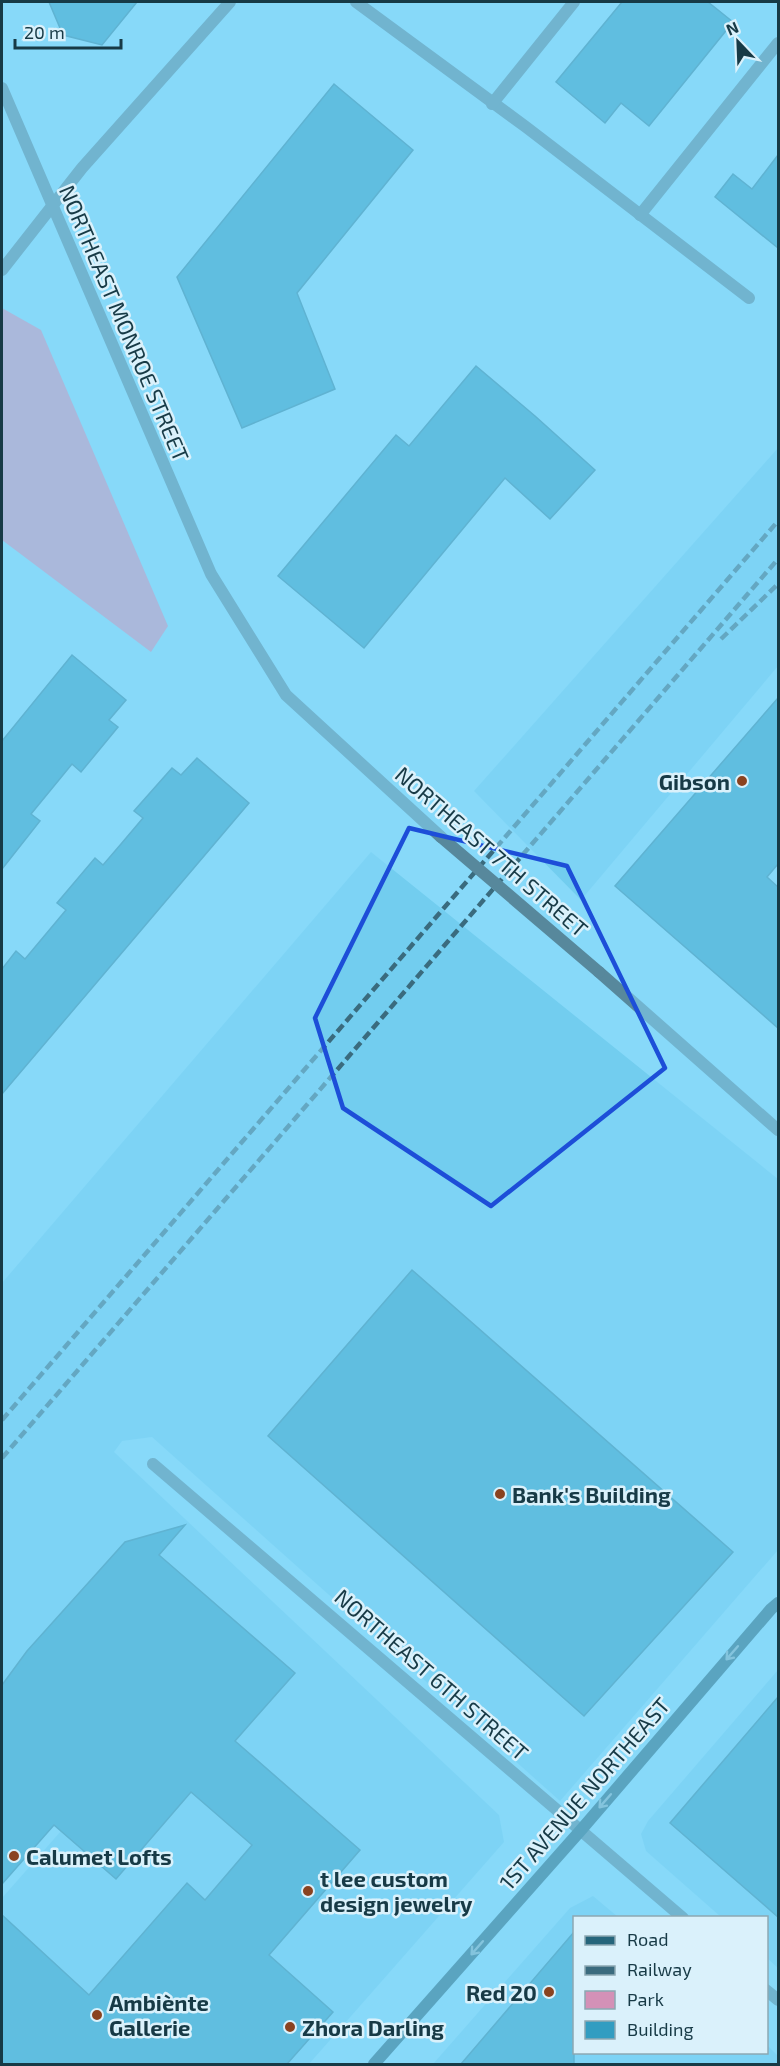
<svg xmlns="http://www.w3.org/2000/svg" width="780" height="2066" font-family="'Exo 2',sans-serif">
<style>
.built{fill:#72cdef}
.green{fill:#d491b7}
.building{fill:#329dc1;stroke:#2f85a2;stroke-width:1.5}
.lines{fill:none;stroke-linecap:round;stroke-linejoin:round}
.minor{stroke:#57889c;stroke-width:12}
.tertiary{stroke:#57889c;stroke-width:12}
.secondary{stroke:#25657b;stroke-width:12}
.rail{stroke:#3a6b7e;stroke-width:4.5;stroke-dasharray:9 4.5;stroke-linecap:butt}
.tertiary-bridge{stroke:#57889c;stroke-width:12}
.oneway{stroke:#80abbb}
.marked{fill:none;stroke:#1d4ed8;stroke-width:4.5;stroke-linejoin:round}
.poi-dot{fill:#8a4320;stroke:#daf1fb;stroke-width:2}
.labels{text-anchor:middle;dominant-baseline:central;stroke-width:5;stroke-linejoin:round;paint-order:stroke}
.street-label{font-size:22px;fill:#173a46;stroke:#daf1fb}
.poi-label{font-size:22px;font-weight:bold;fill:#173a46;stroke:#daf1fb;text-anchor:start}
</style>
<rect width="100%" height="100%" fill="#87d9f9"/>
<g class="built">
<polygon points="778,448 778,666 581,900 474,791"/>
<polygon points="371,852 778,1179 778,1550 560,1801 152,1437 122,1441 114,1452 499,1815 504,1842 309,2064 2,2064 2,1898 61,1831 2,1778 2,1283"/>
<polygon points="778,1670 778,1968 767,1958 766,1918 721,1917 646,1851 641,1834 648,1821"/>
<polygon points="593,1896 618,1917 574,1918 574,2052 766,2052 767,2045 778,2056 778,2064 433,2064 570,1908"/>
</g>
<polygon class="green" points="2,308 41,330 168,626 151,652 2,540"/>
<g class="building">
<polygon points="49,2 137,2 102,45 63,35"/>
<polygon points="622,2 708,2 733,22 649,126 621,103 605,123 556,82"/>
<polygon points="334,84 413,150 297,293 335,389 242,428 177,277"/>
<polygon points="778,155 778,248 715,197 733,174 752,189"/>
<polygon points="476,366 535,416 595,470 550,519 505,478 364,648 278,576 396,435 409,446"/>
<polygon points="72,655 126,700 109,720 118,727 81,772 72,764 31,814 40,821 2,869 2,741"/>
<polygon points="778,698 778,864 767,877 778,887 778,1028 615,886"/>
<polygon points="197,758 249,803 2,1094 2,969 16,951 25,959 66,910 57,903 95,858 103,865 121,844 143,818 134,811 172,768 181,775"/>
<polygon points="412,1270 733,1552 584,1716 268,1436"/>
<polygon points="185,1525 159,1555 295,1673 235,1741 360,1850 269,1955 333,2012 287,2064 2,2064 2,1915 89,1995 187,1883 205,1900 252,1845 191,1792 116,1879 54,1825 2,1884 2,1685 27,1651 125,1542"/>
<polygon points="778,1697 778,1917 670,1823"/>
<polygon points="574,1932 574,2064 461,2064"/>
</g>
<g class="lines">
<g class="minor">
<polyline points="356,2 526,127 749,298"/>
<polyline points="492,104 574,2"/>
<polyline points="640,215 778,43"/>
<polyline points="2,270 82,168 230,2"/>
<polyline points="153,1464 683,1918"/>
<polyline points="766,1990 778,2000"/>
</g>
<g class="tertiary">
<polyline points="2,88 211,574 286,695 441,837"/>
<polyline points="599,972 778,1130"/>
</g>
<polyline class="secondary" points="374,2064 581,1830 771,1609 778,1603"/>
<g class="rail">
<polyline points="721,639 778,584"/>
<polyline points="2,1420 778,521"/>
<polyline points="2,1458 778,559"/>
</g>
<polyline class="tertiary-bridge" points="441,837 599,972"/>
</g>
<defs><path id="oneway-shaft" d="M-6 0H5M1.5-3L5.5 0L1.5 3" fill="none" stroke-width="1.6" stroke-linecap="round" stroke-linejoin="round" transform="scale(1.5)"/></defs>
<g class="oneway">
<use href="#oneway-shaft" transform="translate(732 1653) rotate(131)"/>
<use href="#oneway-shaft" transform="translate(605 1801) rotate(131)"/>
<use href="#oneway-shaft" transform="translate(477 1948) rotate(131)"/>
</g>
<path d="M0 0H780V2066H0ZM409,828L567,866L665,1068L491,1206L343,1108L315,1018Z" fill="#87d9f9" fill-opacity=".55" fill-rule="evenodd"/>
<path class="marked" d="M409,828L567,866L665,1068L491,1206L343,1108L315,1018Z"/>
<g class="poi-dot">
<circle cx="742" cy="781" r="6"/>
<circle cx="500" cy="1494" r="6"/>
<circle cx="14" cy="1856" r="6"/>
<circle cx="308" cy="1891" r="6"/>
<circle cx="549" cy="1992" r="6"/>
<circle cx="97" cy="2015" r="6"/>
<circle cx="290" cy="2027" r="6"/>
</g>
<g class="labels">
<g class="street-label">
<text transform="translate(125 323) rotate(67)">NORTHEAST MONROE STREET</text>
<text transform="translate(492 851) rotate(41)">NORTHEAST 7TH STREET</text>
<text transform="translate(432 1674) rotate(41)">NORTHEAST 6TH STREET</text>
<text transform="translate(584 1793) rotate(-49)">1ST AVENUE NORTHEAST</text>
</g>
<g class="poi-label">
<text x="730" y="781" text-anchor="end">Gibson</text>
<text x="512" y="1494">Bank's Building</text>
<text x="26" y="1856">Calumet Lofts</text>
<text x="320" y="1878">t lee custom<tspan x="320" dy="25">design jewelry</tspan></text>
<text x="537" y="1992" text-anchor="end">Red 20</text>
<text x="109" y="2002">Ambiènte<tspan x="109" dy="25">Gallerie</tspan></text>
<text x="302" y="2027">Zhora Darling</text>
</g>
</g>
<rect width="780" height="2066" fill="none" stroke="#173a46" stroke-width="6"/>
<rect x="573" y="1916" width="195" height="138" fill="#daf1fb" stroke="#8ca8b3" stroke-width="1.5"/>
<rect x="585" y="1936" width="30" height="9" fill="#25657b" stroke="#8ca8b3" stroke-width="1.5"/>
<text x="627" y="1946" font-size="18" fill="#173a46">Road</text>
<rect x="585" y="1966" width="30" height="9" fill="#3a6b7e" stroke="#8ca8b3" stroke-width="1.5"/>
<text x="627" y="1976" font-size="18" fill="#173a46">Railway</text>
<rect x="585" y="1991" width="30" height="18" fill="#d491b7" stroke="#8ca8b3" stroke-width="1.5"/>
<text x="627" y="2006" font-size="18" fill="#173a46">Park</text>
<rect x="585" y="2021" width="30" height="18" fill="#329dc1" stroke="#8ca8b3" stroke-width="1.5"/>
<text x="627" y="2036" font-size="18" fill="#173a46">Building</text>
<g transform="translate(738 42) rotate(337)" stroke="#daf1fb" stroke-width="4.5" paint-order="stroke">
<path d="M0-4.5L10 22L0 15L-10 22Z" fill="#173a46"/>
<text y="-9" font-size="16" font-weight="bold" text-anchor="middle" fill="#173a46">N</text>
</g>
<path d="M15 39v9h106v-9" fill="none" stroke="#173a46" stroke-width="3"/>
<text x="24" y="39" font-size="18" fill="#173a46" stroke="#daf1fb" stroke-width="4.5" paint-order="stroke">20 m</text>
</svg>
